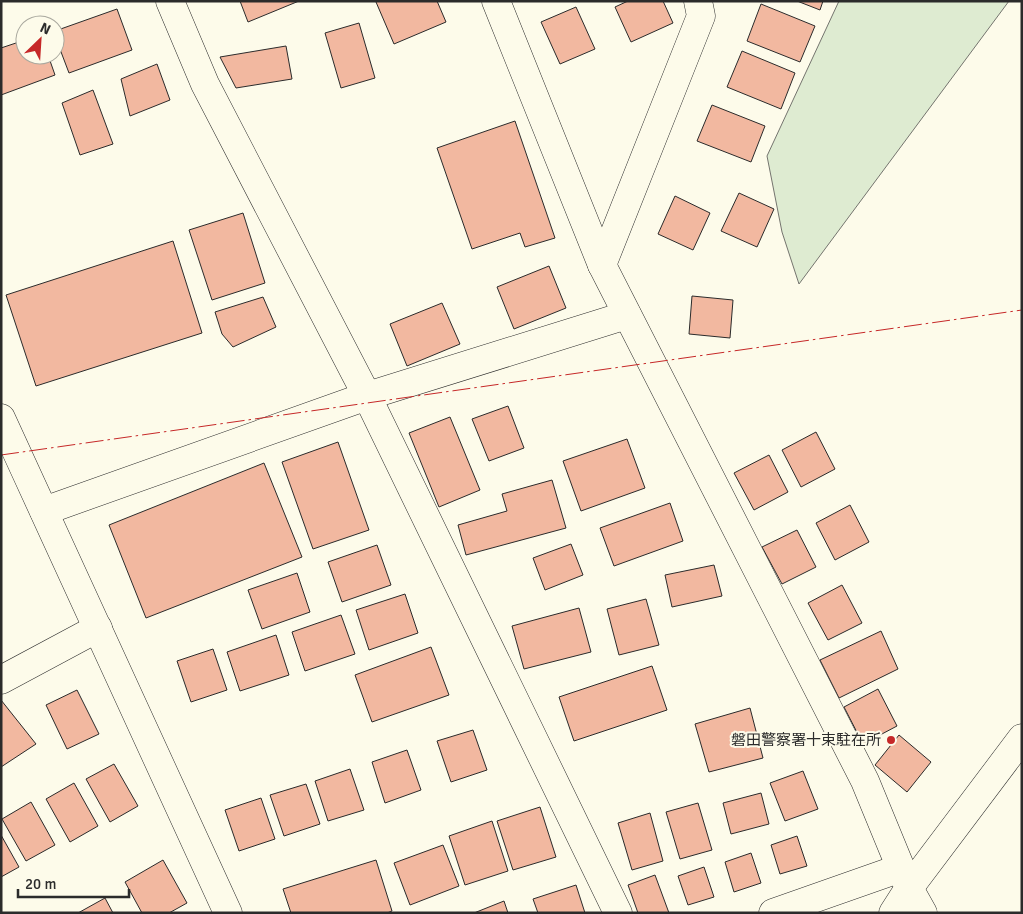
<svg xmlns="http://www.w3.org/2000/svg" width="1023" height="914" font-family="Signika,'Noto Sans JP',sans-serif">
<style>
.green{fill:#deebd1;stroke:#74746e}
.building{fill:#f2b8a0;stroke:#2b2b2b}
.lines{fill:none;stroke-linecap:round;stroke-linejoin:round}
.street-casing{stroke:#2b2b2b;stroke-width:29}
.secondary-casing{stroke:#2b2b2b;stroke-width:29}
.street{stroke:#fdfbea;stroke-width:28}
.secondary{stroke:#fdfbea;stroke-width:28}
.power{stroke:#c62828;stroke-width:1;stroke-dasharray:18 4 2.5 4;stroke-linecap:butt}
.poi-dot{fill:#c62828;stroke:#fdfbea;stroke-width:2}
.labels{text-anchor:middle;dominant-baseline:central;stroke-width:4;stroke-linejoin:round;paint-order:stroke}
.poi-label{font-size:15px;fill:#2b2b2b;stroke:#fdfbea;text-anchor:end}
</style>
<rect width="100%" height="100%" fill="#fdfbea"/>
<polygon class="green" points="839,1 1009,1 799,284 782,232 767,156"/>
<g class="building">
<polygon points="240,1 299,1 248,22"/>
<polygon points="378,1 437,1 446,22 394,44 376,2"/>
<polygon points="628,1 663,1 673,23 631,42 615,7"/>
<polygon points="797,1 823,1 820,10"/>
<polygon points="761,4 815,26 800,62 747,41"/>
<polygon points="576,7 595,49 560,64 541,22"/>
<polygon points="117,9 132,50 69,73 55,36 55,31"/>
<polygon points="359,23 375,78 341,88 325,33"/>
<polygon points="25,40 25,55 48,55 55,75 1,95 1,48"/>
<polygon points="286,46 292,79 236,88 220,57"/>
<polygon points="742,51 795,73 781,109 727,87"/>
<polygon points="157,64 170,100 130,116 121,79"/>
<polygon points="93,90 113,144 80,155 62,103"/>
<polygon points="712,105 765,126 751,162 697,141"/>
<polygon points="515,121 555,238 525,247 520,233 472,249 437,148"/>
<polygon points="739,193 774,209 757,247 721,231"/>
<polygon points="675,196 710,213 693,250 658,234"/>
<polygon points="243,213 265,283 212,300 189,230"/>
<polygon points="173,241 202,333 36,386 6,295"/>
<polygon points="549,266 566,308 514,329 497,287"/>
<polygon points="692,296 733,300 730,338 689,334"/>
<polygon points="263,297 276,327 233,347 222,334 215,312"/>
<polygon points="442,303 460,344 407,366 390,324"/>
<polygon points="508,406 524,448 489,461 472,419"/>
<polygon points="450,417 480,490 439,507 409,433"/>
<polygon points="816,432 835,469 801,487 782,450"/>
<polygon points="627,439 645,488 581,511 563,461"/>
<polygon points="338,442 369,530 313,549 282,462"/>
<polygon points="769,455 788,492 754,510 734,473"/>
<polygon points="264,463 302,557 146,618 109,525"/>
<polygon points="552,480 566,528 466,555 458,525 507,511 502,494"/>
<polygon points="670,503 683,541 614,566 600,528"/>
<polygon points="850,505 869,542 835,560 816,523"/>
<polygon points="797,530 816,567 782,584 762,547"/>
<polygon points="571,544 583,575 545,590 533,558"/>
<polygon points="377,545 391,585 342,602 328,562"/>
<polygon points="714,565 722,596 672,607 665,575"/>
<polygon points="297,573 310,612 262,629 248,590"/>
<polygon points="842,585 862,623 828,640 808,603"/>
<polygon points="405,594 418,633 369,650 356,610"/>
<polygon points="646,599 659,645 619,655 607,609"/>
<polygon points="579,608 591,652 524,669 512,626"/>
<polygon points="341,615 355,654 305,671 292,632"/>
<polygon points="881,631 898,669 839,698 820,660"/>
<polygon points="276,635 289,675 240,691 227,652"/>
<polygon points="431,647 449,695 372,722 355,675"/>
<polygon points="213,649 227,690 191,702 177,661"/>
<polygon points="652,666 667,710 574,741 559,697"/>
<polygon points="878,689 897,726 863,744 844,707"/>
<polygon points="77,690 99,734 67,749 46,705"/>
<polygon points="1,700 36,744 1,767"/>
<polygon points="750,708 763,758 709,772 695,724"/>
<polygon points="473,730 487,770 451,782 437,741"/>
<polygon points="899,735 931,762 907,792 875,765"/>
<polygon points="407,750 421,790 385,803 372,762"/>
<polygon points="114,764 138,806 110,822 86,779"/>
<polygon points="350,769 364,810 328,821 315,781"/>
<polygon points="803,771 818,809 785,821 770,783"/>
<polygon points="74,783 98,826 70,842 46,799"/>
<polygon points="306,784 320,824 284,836 270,795"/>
<polygon points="761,793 769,824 731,834 723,803"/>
<polygon points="261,798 275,839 239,851 225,810"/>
<polygon points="31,802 55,845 26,861 2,819"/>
<polygon points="698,803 712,850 680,859 666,812"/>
<polygon points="540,807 556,857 513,870 497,821"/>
<polygon points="650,813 663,861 632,870 618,823"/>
<polygon points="492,821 508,871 465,885 449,836"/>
<polygon points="1,835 19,867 1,877"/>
<polygon points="797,836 807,866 780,874 771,845"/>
<polygon points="443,845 459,886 410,905 394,863"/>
<polygon points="751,853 761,883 734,892 725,862"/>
<polygon points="163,860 187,903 169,913 142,913 125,882"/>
<polygon points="376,860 392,911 387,913 291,913 283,889"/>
<polygon points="704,867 714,897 688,905 678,876"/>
<polygon points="655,875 669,913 638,913 628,885"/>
<polygon points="576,885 585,913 538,913 533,899"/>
<polygon points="105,898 113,913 78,913"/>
<polygon points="504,901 508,913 474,913"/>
</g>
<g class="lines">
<g class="street-casing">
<g id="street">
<polyline points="170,1 205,84 367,396 618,913"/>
<polyline points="496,1 602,265 865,781 909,888 923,913"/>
<polyline points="602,265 701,16 698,1"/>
<polyline points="44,511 367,396 627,315"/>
<polyline points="1,680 98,628"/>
<polyline points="773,913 901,868"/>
</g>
</g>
<g class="secondary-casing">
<g id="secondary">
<polyline points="1,418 228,913"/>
<polyline points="893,913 909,888 1022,738"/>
</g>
</g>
<use href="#street" class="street"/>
<use href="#secondary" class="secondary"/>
<polyline class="power" points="1,455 1022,310"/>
</g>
<circle class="poi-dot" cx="891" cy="740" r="5"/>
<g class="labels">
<g class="poi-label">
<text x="881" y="740">磐田警察署十束駐在所</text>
</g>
</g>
<rect width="1023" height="914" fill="none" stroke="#2b2b2b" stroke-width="5"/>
<g transform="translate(40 40) rotate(25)"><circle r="24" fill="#fdfbea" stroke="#a9a89e"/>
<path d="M0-4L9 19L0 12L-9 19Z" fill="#c62828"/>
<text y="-8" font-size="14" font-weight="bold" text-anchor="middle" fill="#2b2b2b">N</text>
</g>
<path d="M18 889v8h111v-8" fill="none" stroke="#2b2b2b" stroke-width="2.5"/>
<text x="25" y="889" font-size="15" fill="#2b2b2b" stroke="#fdfbea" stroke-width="4" paint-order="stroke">20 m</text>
</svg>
